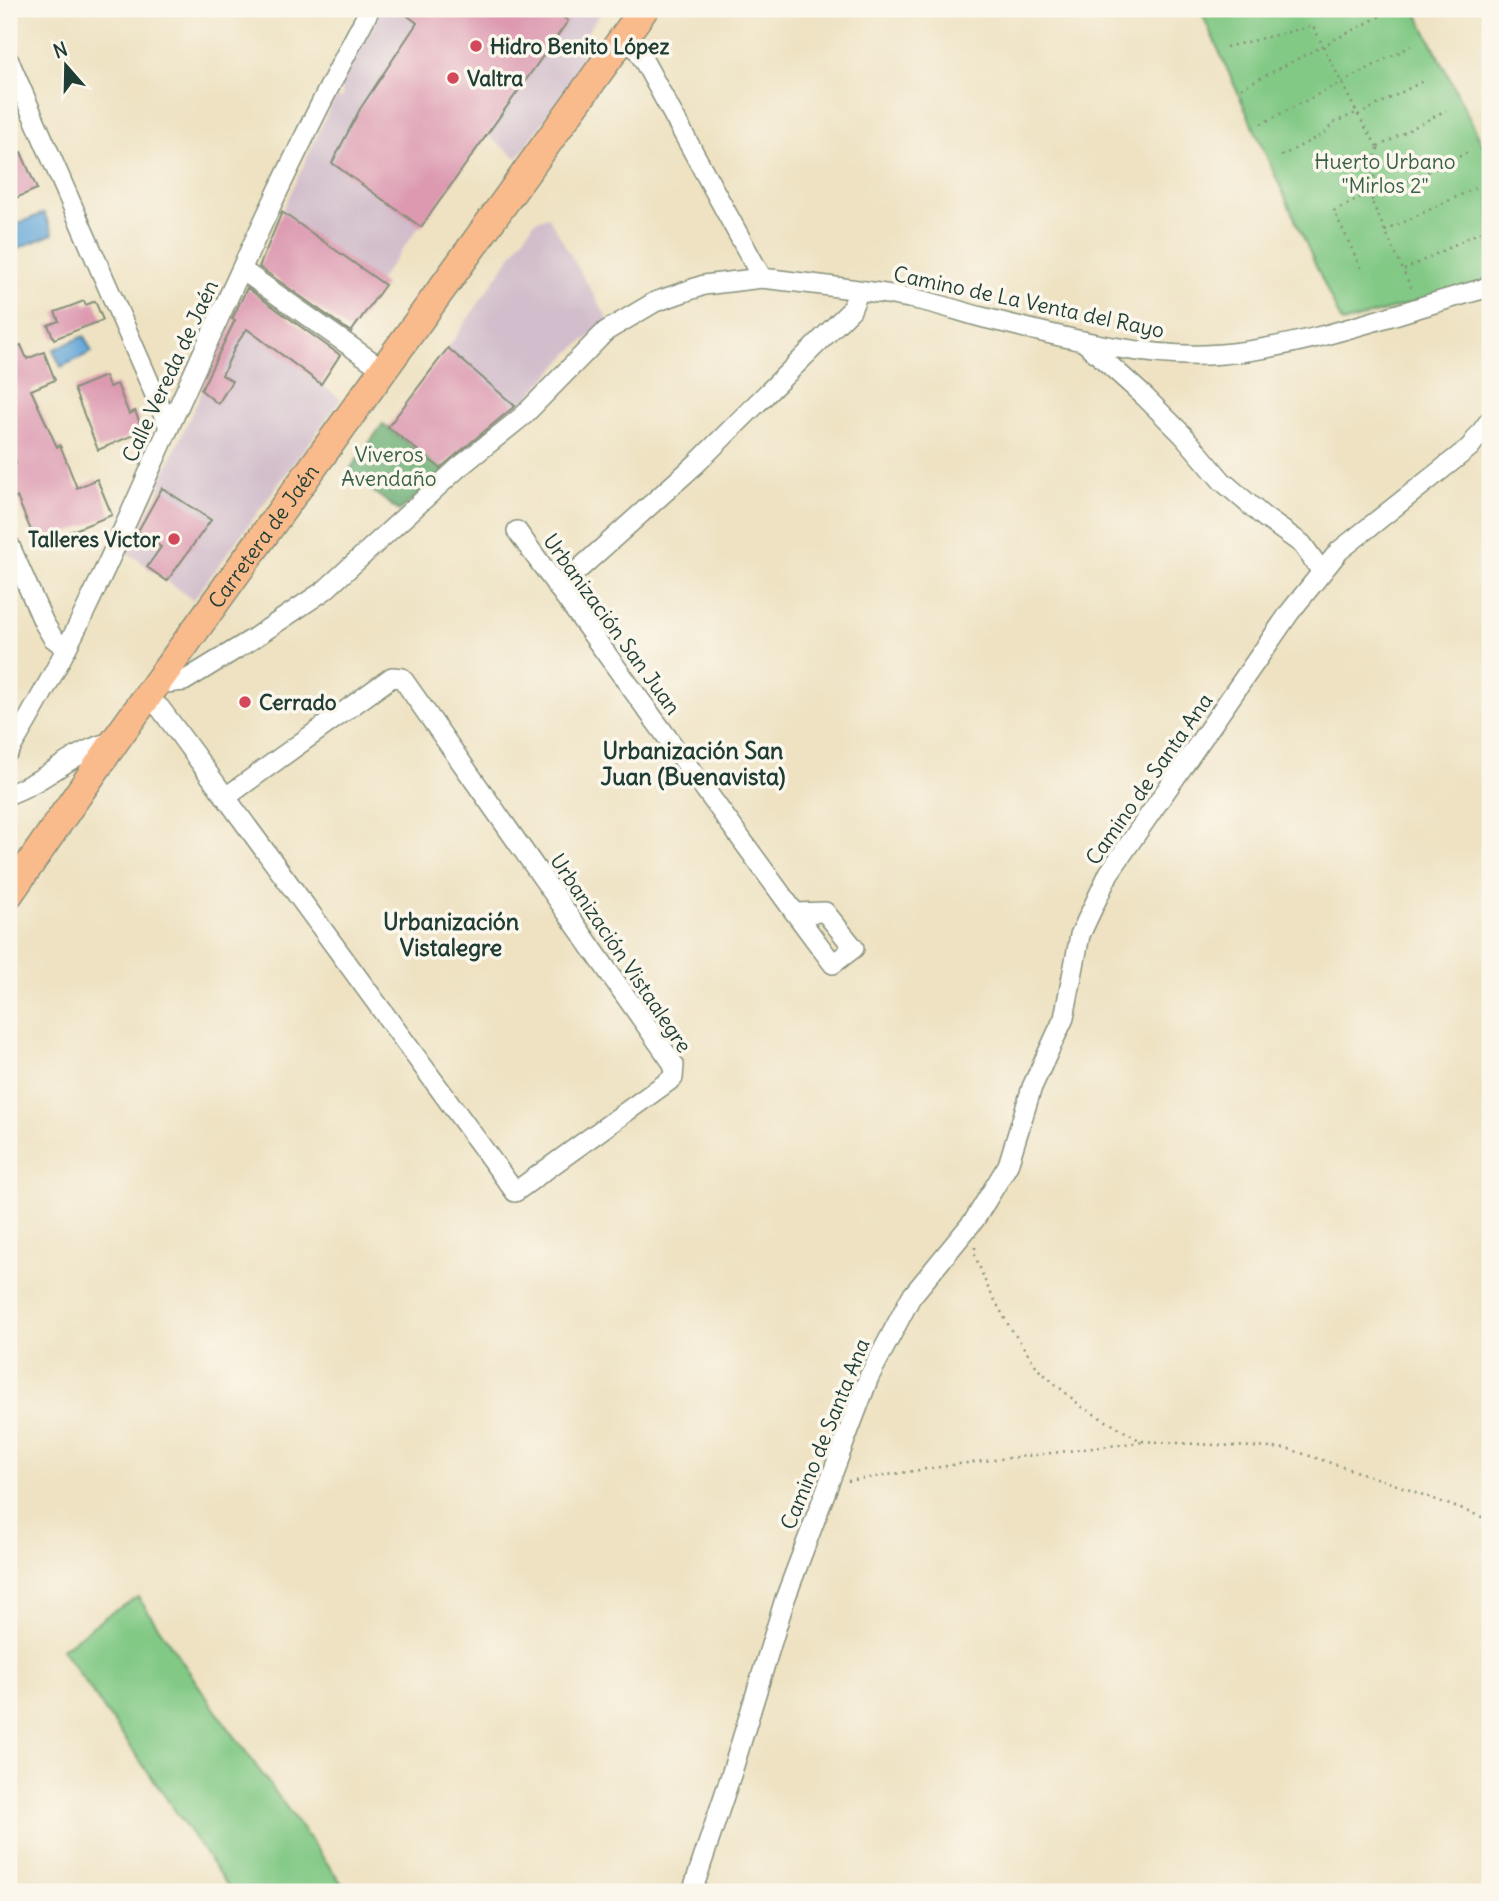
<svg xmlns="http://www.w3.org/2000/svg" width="1499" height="1901" font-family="Delius,sans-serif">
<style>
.industrial{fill:#d1bdcb}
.green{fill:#82c985;stroke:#50835c;stroke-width:2}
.forest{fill:#69ad72;stroke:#447553;stroke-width:2}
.water{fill:#63a6d8;stroke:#417286;stroke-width:2}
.building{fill:#dc99b0}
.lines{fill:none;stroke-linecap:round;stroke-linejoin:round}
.minor-casing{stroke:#86907b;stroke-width:22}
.highway-casing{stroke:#86907b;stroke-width:31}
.path{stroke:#86907b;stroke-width:2.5;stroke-dasharray:2 5;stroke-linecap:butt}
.minor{stroke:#fff;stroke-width:19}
.highway{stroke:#fabb8c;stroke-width:28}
.poi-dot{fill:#d1495b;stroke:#fbf7ec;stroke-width:2.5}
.labels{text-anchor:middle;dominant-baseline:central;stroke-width:7;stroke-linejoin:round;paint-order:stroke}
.poi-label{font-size:21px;font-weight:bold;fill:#1f3d34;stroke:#fbf7ec;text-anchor:start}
.park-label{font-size:21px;fill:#386048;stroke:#fbf7ec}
.street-label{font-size:21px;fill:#1f3d34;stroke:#fbf7ec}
.neighbourhood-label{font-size:23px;font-weight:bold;fill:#1f3d34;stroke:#fbf7ec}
</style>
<rect width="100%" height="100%" fill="#fbf7ec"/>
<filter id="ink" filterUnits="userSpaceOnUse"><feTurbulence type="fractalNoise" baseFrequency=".0143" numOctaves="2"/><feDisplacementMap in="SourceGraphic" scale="14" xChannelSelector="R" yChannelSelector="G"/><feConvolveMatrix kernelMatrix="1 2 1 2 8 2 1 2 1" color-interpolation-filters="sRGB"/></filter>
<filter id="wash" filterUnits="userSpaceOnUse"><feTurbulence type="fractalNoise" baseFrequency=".00686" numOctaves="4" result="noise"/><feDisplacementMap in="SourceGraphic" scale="28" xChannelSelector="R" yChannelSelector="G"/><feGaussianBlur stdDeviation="1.57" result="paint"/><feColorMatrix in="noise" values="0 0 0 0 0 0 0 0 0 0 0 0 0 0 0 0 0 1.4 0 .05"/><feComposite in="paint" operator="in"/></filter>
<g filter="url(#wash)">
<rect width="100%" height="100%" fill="#eee2c2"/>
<g class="industrial">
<polygon points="382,9 604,9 586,33 600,44 517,158 487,135 379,281 282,212 334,99 343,97 341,84"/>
<polygon points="548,216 609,321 571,351 518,409 448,348 535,221"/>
<polygon points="235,320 341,399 193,600 127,552 161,488 160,482"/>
</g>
<g class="green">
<polygon points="1200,9 1355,9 1356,11 1368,9 1415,9 1490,159 1490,281 1342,323"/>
<polygon points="138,1597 214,1708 348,1892 232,1892 62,1649 109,1614"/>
</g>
<polygon class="forest" points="383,424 445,471 399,511 348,472"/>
<g class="water">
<polygon points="44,213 53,234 14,250 9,237 9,227"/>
<polygon points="84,336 92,352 61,367 53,350"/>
</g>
<g id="blocks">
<g class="building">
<polygon points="399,9 552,9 568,21 421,227 332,163 360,109 417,23"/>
<polygon points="21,152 37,189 9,201 9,157"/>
<polygon points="282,212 385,285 351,332 259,267"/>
<polygon points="247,288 340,355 321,384 247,329 236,345 222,375 232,381 218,404 201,390 235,320 232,319"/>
<polygon points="84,301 86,305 95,301 103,320 54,339 48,325 59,321 55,312"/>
<polygon points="21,345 27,359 44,352 55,380 31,390 57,447 60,445 77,488 97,479 112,515 37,545 17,497 9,500 9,466 16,463 9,446 9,350"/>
<polygon points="448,348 515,406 440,468 388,427"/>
<polygon points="105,376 109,387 117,384 129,414 135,411 143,431 98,450 74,389"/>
<polygon points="162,488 211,520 167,581 147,567 161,547 138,531"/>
</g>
</g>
</g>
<g filter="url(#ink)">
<use href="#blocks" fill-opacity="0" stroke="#86907b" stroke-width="2"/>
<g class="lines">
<g class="minor-casing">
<g id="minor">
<path d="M628,32L762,278C811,284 861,289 909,298C934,302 958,311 981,317C1055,335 1147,361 1222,354C1314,346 1402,310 1490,287"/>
<polyline points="9,61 169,427"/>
<polyline points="242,270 384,370"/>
<polyline points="1083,341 1144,396 1183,435 1222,481 1264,517 1302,544 1322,572"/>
<polyline points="517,531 795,913 833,964 854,948 825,912 795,913"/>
<polyline points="9,544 44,623 53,638 66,648"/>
<polyline points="558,588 696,464 851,310 859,291"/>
<polyline points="157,684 184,681 251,640 325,590 458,468 524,415 606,331 655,302 704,285 762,278"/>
<polyline points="147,698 160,708 183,739 515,1192 673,1078 674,1065 402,678 392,677 226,797"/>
<path d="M9,751C69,654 115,548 162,443C228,297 294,150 370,9"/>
<path d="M9,794C47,781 75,749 115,741"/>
<polyline points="692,1892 732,1772 785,1599 869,1377 911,1297 975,1219 1008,1165 1032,1087 1064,1018 1080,935 1109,873 1290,612 1339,551 1470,447 1490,420"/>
</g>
</g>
<g class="highway-casing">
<g id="highway">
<path id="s1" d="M9,894L115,741L644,9"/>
</g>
</g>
<g class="path">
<polyline points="1226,47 1313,26 1358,115 1378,148"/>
<polyline points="1241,88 1394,9"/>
<polyline points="1358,115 1423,81"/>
<polyline points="1261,124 1411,46"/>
<polyline points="1378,147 1446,110"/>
<polyline points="1378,148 1371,200 1413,292"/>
<polyline points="1281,156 1325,133 1333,123 1356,113"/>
<polyline points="1371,200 1468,152"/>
<polyline points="1385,231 1475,188"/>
<polyline points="1361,268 1334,211 1371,193"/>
<polyline points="1404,270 1490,227"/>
<polyline points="975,1247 975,1255 987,1286 1009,1326 1039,1370 1082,1407 1141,1441 1289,1449 1394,1484 1490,1520"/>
<polyline points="848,1481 959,1464 1143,1442"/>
</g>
<use href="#minor" class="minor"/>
<use href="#highway" class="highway"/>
</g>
</g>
<g class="poi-dot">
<circle cx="476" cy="46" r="7"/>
<circle cx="453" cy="78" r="7"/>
<circle cx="174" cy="539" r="7"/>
<circle cx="245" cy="702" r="7"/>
</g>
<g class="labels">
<g class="poi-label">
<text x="490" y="46">Hidro Benito López</text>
<text x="467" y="78">Valtra</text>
<text x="160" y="539" text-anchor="end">Talleres Victor</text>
<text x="259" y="702">Cerrado</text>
</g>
<g class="park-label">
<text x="1385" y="161">Huerto Urbano<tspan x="1385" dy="24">"Mirlos 2"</tspan></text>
<text x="389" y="454">Viveros<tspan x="389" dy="24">Avendaño</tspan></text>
</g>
<g class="street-label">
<text transform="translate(1029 302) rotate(12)">Camino de La Venta del Rayo</text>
<text transform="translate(170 371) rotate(-65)">Calle Vereda de Jaén</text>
<text stroke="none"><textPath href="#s1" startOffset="439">Carretera de Jaén</textPath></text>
<text transform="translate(612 624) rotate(54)">Urbanización San Juan</text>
<text transform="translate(1149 779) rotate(-55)">Camino de Santa Ana</text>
<text transform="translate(621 953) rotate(56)">Urbanización Vistaalegre</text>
<text transform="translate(825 1434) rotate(-68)">Camino de Santa Ana</text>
</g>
<g class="neighbourhood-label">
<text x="693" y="750">Urbanización San<tspan x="693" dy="26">Juan (Buenavista)</tspan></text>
<text x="451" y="921">Urbanización<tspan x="451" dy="26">Vistalegre</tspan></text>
</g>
</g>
<rect width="1499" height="1901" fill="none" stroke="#fbf7ec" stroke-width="35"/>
<g transform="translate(66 66) rotate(340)" stroke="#fbf7ec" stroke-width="5" paint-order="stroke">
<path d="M0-5L12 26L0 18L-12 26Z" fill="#1f3d34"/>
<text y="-10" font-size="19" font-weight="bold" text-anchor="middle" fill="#1f3d34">N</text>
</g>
</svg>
